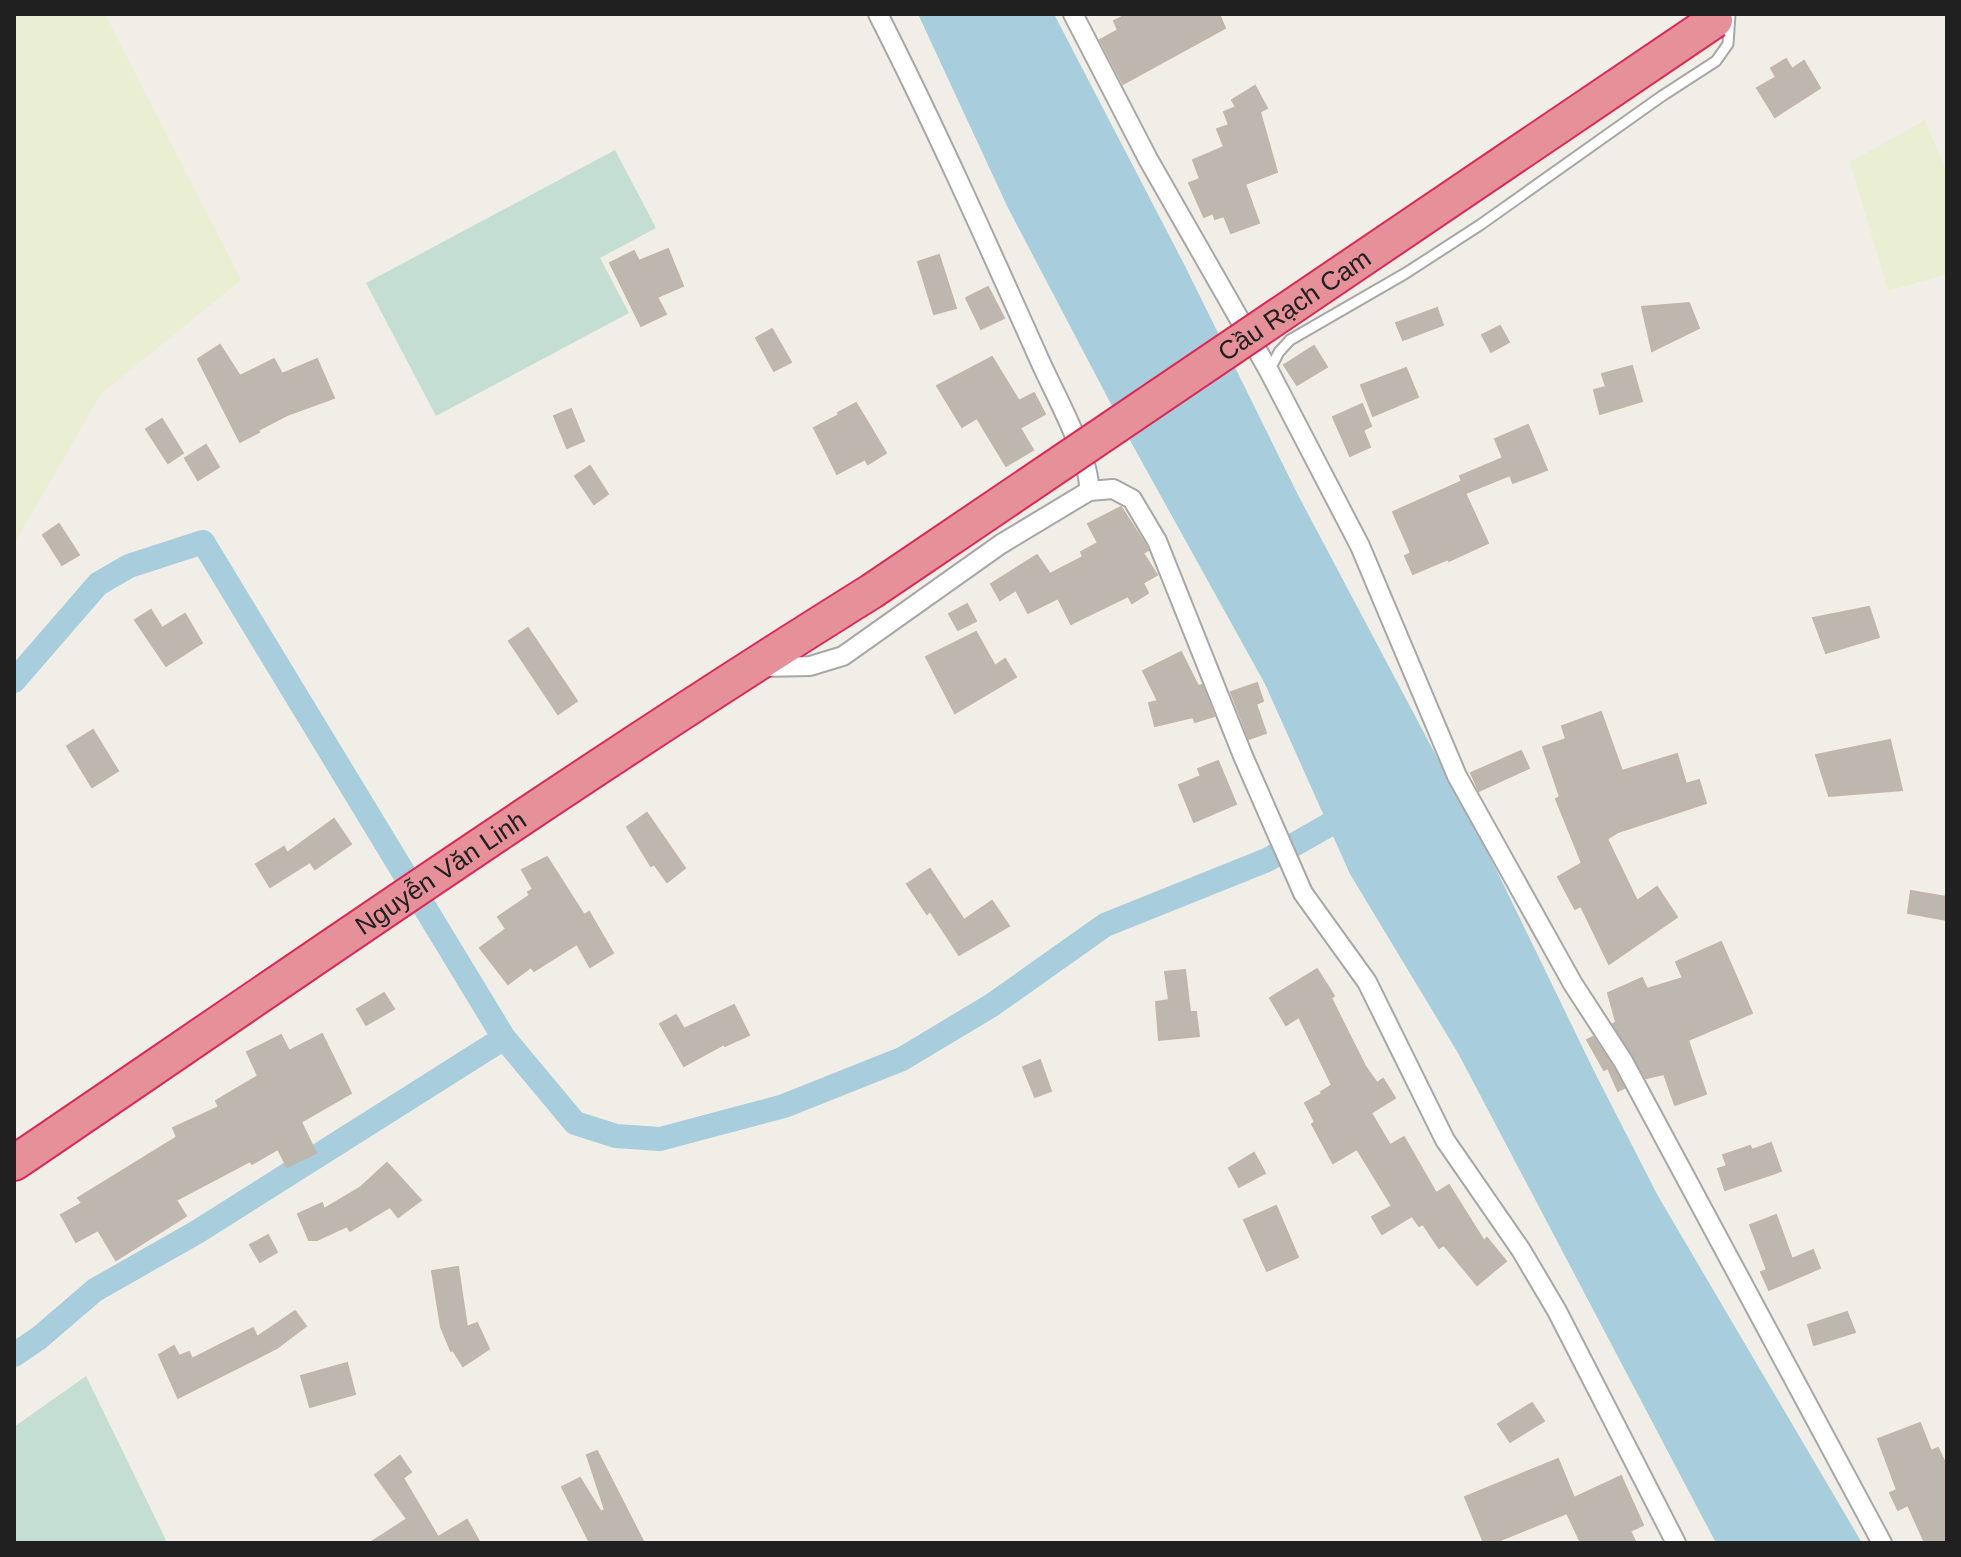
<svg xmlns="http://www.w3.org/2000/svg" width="1961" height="1557" font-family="Arial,sans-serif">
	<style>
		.farmland { fill: #eaefd3 }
		.wetland { fill: #c4ded4 }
		.water { fill: #a8cddd }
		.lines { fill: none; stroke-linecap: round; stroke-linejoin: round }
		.canal { stroke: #a8cddd; stroke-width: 24 }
		.building { fill: #bdb7b0; stroke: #c2b6a9; stroke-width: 2 }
		.lane-casing { stroke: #a7a7a7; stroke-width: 13 }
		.street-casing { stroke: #a7a7a7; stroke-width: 22 }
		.highway-casing { stroke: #d92a57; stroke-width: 38 }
		.lane { stroke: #fff; stroke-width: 9 }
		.street { stroke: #fff; stroke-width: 18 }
		.highway { stroke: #e69099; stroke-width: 34 }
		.highway-bridge-casing { stroke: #d92a57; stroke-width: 38; stroke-linecap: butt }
		.highway-bridge { stroke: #e69099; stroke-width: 34 }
		.labels { text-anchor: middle; stroke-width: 7; stroke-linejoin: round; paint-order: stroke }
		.street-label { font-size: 26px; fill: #202020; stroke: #fff }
	</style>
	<rect width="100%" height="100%" fill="#f1eee7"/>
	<g class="farmland">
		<path d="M14,14H105L241,280L101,394L14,544Z"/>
		<path d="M1925,120L1947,173V274L1888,291L1850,162Z"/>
	</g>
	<g class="wetland">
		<path d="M615,150L656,228L600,258L629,313L436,416L366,283Z"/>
		<path d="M86,1376L165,1538L166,1543H14V1427Z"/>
	</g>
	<path class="water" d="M918,14H1054L1184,264L1298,495L1493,863L1595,1073L1658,1196L1862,1543H1716L1458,1053L1350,874L1265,684L1132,444L1008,208Z"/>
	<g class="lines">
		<g class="canal">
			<path d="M14,681L98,584L129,566L203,542L504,1038L575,1123L616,1136L660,1139L784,1106L902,1059L992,1005L1105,925L1267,860L1357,809"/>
			<path d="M14,1355L39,1338L95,1290L197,1232L504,1038"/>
		</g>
	</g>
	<g class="building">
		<path d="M1128,14H1219L1225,28L1123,84L1100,40L1118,30L1114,21Z"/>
		<path d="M1786,59L1792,69L1804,61L1820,88L1775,117L1757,88L1776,77L1771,68Z"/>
		<path d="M1255,86L1267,108L1260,112L1277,172L1245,184L1259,223L1231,233L1224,216L1215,219L1213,213L1204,217L1189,183L1200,179L1193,160L1224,147L1217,129L1229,125L1224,112L1236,107L1232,100Z"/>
		<path d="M668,249L683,286L657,297L666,314L641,326L610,263L634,251L639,261Z"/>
		<path d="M939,255L956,308L934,314L918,262Z"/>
		<path d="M988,287L1004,318L981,329L966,298Z"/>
		<path d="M1689,303L1699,328L1652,351L1642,307Z"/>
		<path d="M1437,308L1443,325L1403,340L1396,323Z"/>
		<path d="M1500,326L1509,342L1491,352L1482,335Z"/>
		<path d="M772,329L791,362L774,371L756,338Z"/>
		<path d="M220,345L240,376L274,359L282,374L317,359L334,398L287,415L258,430L259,432L240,442L198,359Z"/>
		<path d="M1314,346L1327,367L1297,385L1284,365Z"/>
		<path d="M992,357L1019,401L1034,393L1045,414L1020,428L1033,450L1006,466L977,418L962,427L937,386Z"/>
		<path d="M1632,366L1642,401L1600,414L1594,390L1606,387L1602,374Z"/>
		<path d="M1406,368L1418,397L1373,416L1361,385Z"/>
		<path d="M856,403L886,453L868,464L865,459L837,474L814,428L839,415L838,413Z"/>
		<path d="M1362,404L1371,426L1363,430L1370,447L1350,456L1333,417Z"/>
		<path d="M571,409L584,441L567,448L554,416Z"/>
		<path d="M162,419L183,453L168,463L146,429Z"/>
		<path d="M1528,425L1547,470L1513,483L1510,475L1466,493L1460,476L1503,458L1495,439Z"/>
		<path d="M206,445L219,467L198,480L185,458Z"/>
		<path d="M590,466L608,494L594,504L575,476Z"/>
		<path d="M1460,482L1488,543L1449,561L1448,559L1413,574L1405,556L1411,553L1393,512Z"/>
		<path d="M1121,507L1146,546L1148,550L1143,553L1157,575L1143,583L1148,593L1132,603L1128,596L1071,624L1058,598L1028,613L1016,590L1000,600L991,584L1037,555L1050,574L1083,557L1081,552L1098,543L1088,524Z"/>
		<path d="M59,524L79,555L62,565L43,535Z"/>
		<path d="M967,604L976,621L958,630L949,614Z"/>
		<path d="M1869,607L1879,637L1826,653L1813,618Z"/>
		<path d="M151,610L162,628L185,614L202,643L166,666L135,620Z"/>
		<path d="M528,628L577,701L558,714L509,641Z"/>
		<path d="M976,632L995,666L1005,659L1016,677L955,713L926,657Z"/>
		<path d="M1181,652L1198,686L1202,685L1214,716L1195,722L1193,717L1155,726L1149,703L1158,701L1143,671Z"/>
		<path d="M1257,683L1263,701L1256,704L1266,733L1249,739L1231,692Z"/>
		<path d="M1601,712L1622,771L1677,754L1686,784L1699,780L1706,803L1618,832L1607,839L1637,901L1657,887L1677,917L1609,964L1581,906L1575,909L1558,877L1582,863L1556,799L1560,797L1543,747L1566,739L1562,726Z"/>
		<path d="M93,730L118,771L92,787L67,746Z"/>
		<path d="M1890,740L1902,790L1829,796L1816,755Z"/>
		<path d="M1521,751L1529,768L1479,791L1471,773Z"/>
		<path d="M1218,761L1236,804L1194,822L1179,785L1201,776L1198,769Z"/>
		<path d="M647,813L685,868L667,882L654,864L651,866L627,827Z"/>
		<path d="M334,819L351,844L315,869L310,862L270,887L256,864L284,847L287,853Z"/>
		<path d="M547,857L584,915L589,912L613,953L590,967L577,944L534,971L531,967L508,984L480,948L506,929L498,917L530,895L528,892L533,889L522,870Z"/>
		<path d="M930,869L964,920L992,901L1009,926L959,955L930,911L927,914L907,884Z"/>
		<path d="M1911,891L1947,897V920L1908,913Z"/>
		<path d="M1721,942L1752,1013L1688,1040L1706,1094L1675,1105L1664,1074L1646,1078L1613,1024L1616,1022L1608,993L1642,978L1647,989L1683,978L1676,962Z"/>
		<path d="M1317,969L1334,996L1331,998L1365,1066L1377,1083L1383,1079L1395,1098L1371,1113L1390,1145L1404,1137L1436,1193L1449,1185L1484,1241L1487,1238L1506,1261L1477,1285L1444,1245L1439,1248L1423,1224L1419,1226L1412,1216L1382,1234L1372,1217L1392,1206L1357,1149L1333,1163L1312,1124L1315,1122L1305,1103L1322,1094L1321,1092L1332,1085L1299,1017L1286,1025L1270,998Z"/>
		<path d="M1185,970L1190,1012H1196L1199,1036L1159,1040L1156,1002L1169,1000L1165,972Z"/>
		<path d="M384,993L394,1009L366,1025L357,1009Z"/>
		<path d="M734,1005L749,1035L725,1046L724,1044L684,1066L660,1024L676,1015L684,1029Z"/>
		<path d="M322,1034L351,1093L301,1122L316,1153L287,1167L278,1149L252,1164L250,1161L176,1200L186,1216L116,1260L98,1230L76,1242L61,1215L82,1203L78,1198L177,1137L173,1128L219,1107L216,1101L258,1076L247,1052L281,1035L289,1051Z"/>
		<path d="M1593,1037L1613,1067L1624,1088L1618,1091L1608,1068L1604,1070L1587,1040Z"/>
		<path d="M1040,1060L1051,1091L1035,1097L1023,1067Z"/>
		<path d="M1771,1143L1781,1171L1725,1190L1718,1169L1727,1166L1723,1155L1750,1146L1752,1150Z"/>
		<path d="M1254,1153L1265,1173L1239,1187L1229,1168Z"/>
		<path d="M387,1163L421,1200L398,1217L390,1207L350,1231L347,1226L317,1240H309L298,1214L322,1203L324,1209L361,1187Z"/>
		<path d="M1276,1206L1298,1257L1267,1271L1244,1220Z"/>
		<path d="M1776,1215L1792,1259L1813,1250L1820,1268L1769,1290L1761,1272L1767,1270L1750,1225Z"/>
		<path d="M268,1235L277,1252L260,1262L250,1245Z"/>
		<path d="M458,1267L467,1327L477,1323L489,1349L463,1366L453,1350L451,1351L441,1327L432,1271Z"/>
		<path d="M295,1311L306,1326L277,1348L178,1398L159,1355L174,1346L179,1356L189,1352L192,1359L253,1328L257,1337Z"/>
		<path d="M1847,1312L1855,1332L1814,1345L1808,1325Z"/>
		<path d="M347,1363L355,1394L310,1407L301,1376Z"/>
		<path d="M1532,1403L1544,1421L1510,1442L1498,1424Z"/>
		<path d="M1920,1423L1931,1451L1938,1448L1947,1467V1539L1937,1543H1925L1908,1505L1898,1510L1890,1493L1897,1490L1878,1439Z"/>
		<path d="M597,1451L620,1496L644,1543H590L562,1487L580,1478L601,1512L605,1510L587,1455Z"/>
		<path d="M400,1456L411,1472L403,1478L438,1537L467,1520L480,1543H370L407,1519L375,1475Z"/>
		<path d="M1558,1459L1574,1498L1621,1476L1643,1525L1630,1531L1636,1543H1581L1567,1513L1493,1543H1484L1465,1497Z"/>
	</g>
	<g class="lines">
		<defs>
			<path id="lane" d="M1269,371L1279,352L1290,340L1406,273L1480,225L1662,96L1716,61L1728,44L1730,14"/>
			<g id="street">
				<path d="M878,14C936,128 988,245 1040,361C1054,393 1091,458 1089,491"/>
				<path d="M1073,14L1148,159L1269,371L1360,546L1457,776L1573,984L1623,1061L1882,1543"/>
				<path d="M761,667L810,666L843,656L1001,544L1089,491L1113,489L1132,499L1157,541L1243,756L1303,893L1367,982L1445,1140L1521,1250L1557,1311L1676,1543"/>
			</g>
			<g id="highway">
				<path id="s1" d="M14,1163C298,970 580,773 872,591"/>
			</g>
		</defs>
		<use href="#lane" class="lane-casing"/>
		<use href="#street" class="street-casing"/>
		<use href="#highway" class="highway-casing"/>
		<use href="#lane" class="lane"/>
		<use href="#street" class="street"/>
		<use href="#highway" class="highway"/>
		<defs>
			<g id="highway-bridge">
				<path id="s2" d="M872,591L1715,20"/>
			</g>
		</defs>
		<use href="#highway-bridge" class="highway-bridge-casing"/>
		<use href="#highway-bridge" class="highway-bridge"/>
	</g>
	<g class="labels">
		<g class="street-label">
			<text dy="9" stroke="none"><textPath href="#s2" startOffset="510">Cầu Rạch Cam</textPath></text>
			<text dy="9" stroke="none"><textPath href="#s1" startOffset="516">Nguyễn Văn Linh</textPath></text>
		</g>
	</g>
	<rect width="1961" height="1557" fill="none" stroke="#202020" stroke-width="32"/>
</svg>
